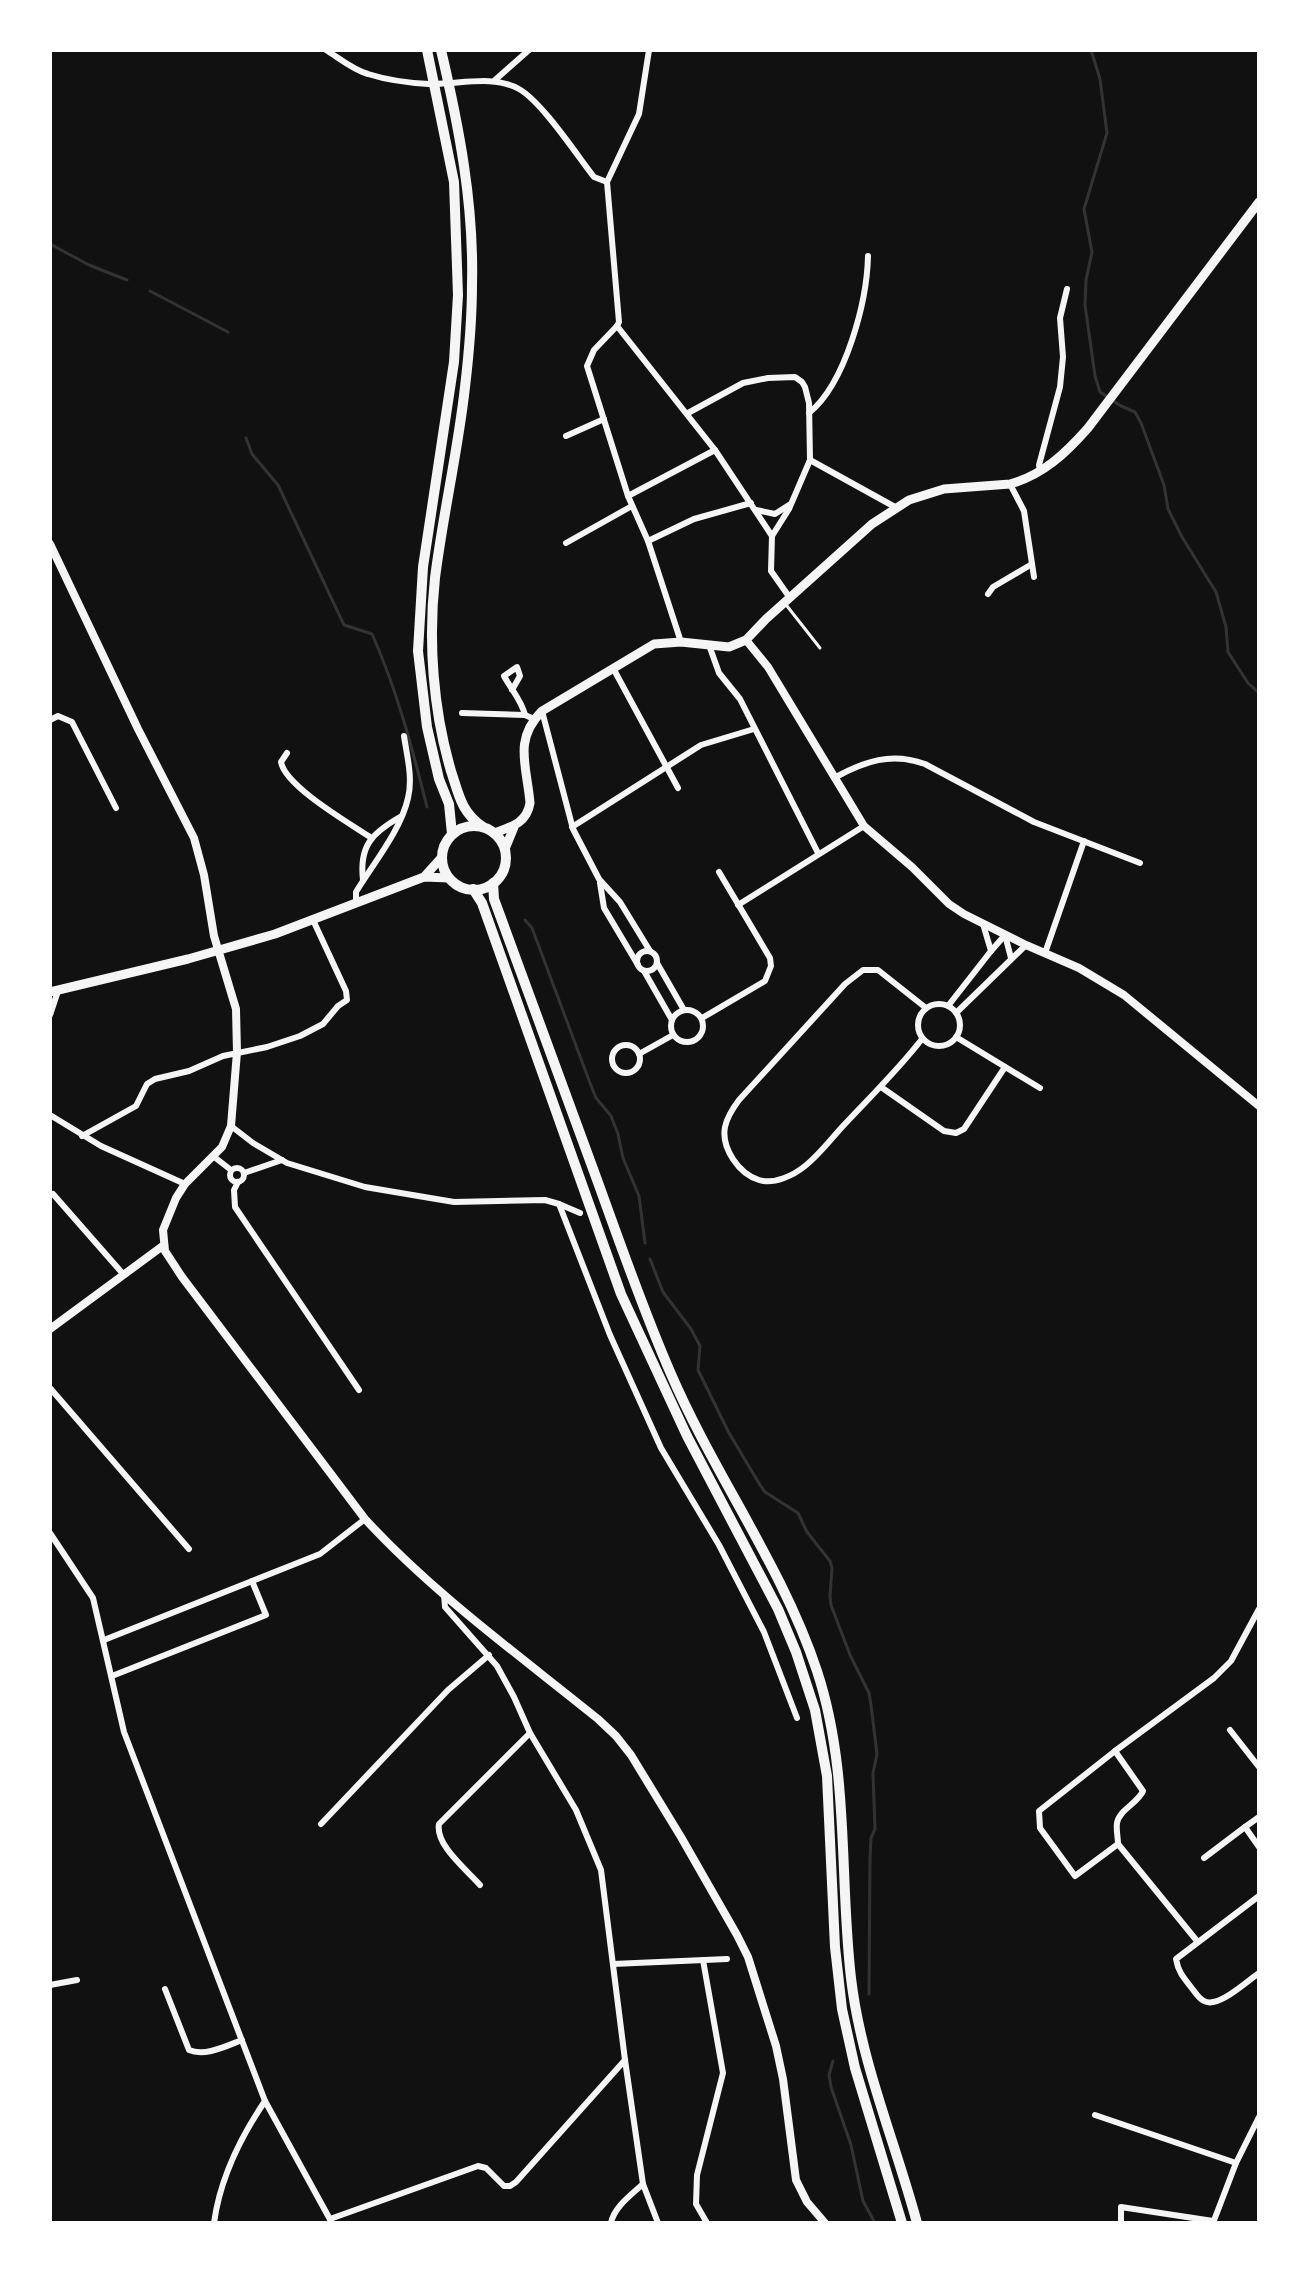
<svg xmlns="http://www.w3.org/2000/svg" width="1309" height="2273" font-family="Barlow,sans-serif">
	<style>
		.lines { fill: none; stroke-linecap: round; stroke-linejoin: round }
		.stream { stroke: #333; stroke-width: 3 }
		.service { stroke: #f5f5f5; stroke-width: 3 }
		.minor { stroke: #f5f5f5; stroke-width: 6 }
		.tertiary { stroke: #f5f5f5; stroke-width: 8 }
		.secondary { stroke: #f5f5f5; stroke-width: 9 }
		.primary { stroke: #f5f5f5; stroke-width: 10 }
	</style>
	<rect width="100%" height="100%" fill="#111"/>
	<g class="lines">
		<g class="stream">
			<path d="M1091,50L1100,79L1107,133L1084,209L1092,252L1086,280L1085,305L1095,376L1100,392L1121,406L1135,412L1141,423L1164,485L1168,509L1182,537L1216,592L1226,627L1228,652L1248,683L1259,693"/>
			<path d="M50,244L89,265L127,280"/>
			<path d="M150,291L228,332"/>
			<path d="M246,438L252,454L278,485L344,625L372,634C397,690 412,747 427,807"/>
			<path d="M525,920L532,928L590,1083L596,1098L611,1116L618,1134L623,1158L639,1196L645,1243"/>
			<path d="M650,1259L663,1292L691,1329L700,1346L698,1370L729,1433L760,1485L765,1492L798,1513L807,1532L830,1561L832,1568L830,1596L831,1605L850,1655L869,1693L871,1705L877,1754L873,1773L875,1829L871,1838L870,1858L869,1994"/>
			<path d="M833,2061L829,2075L831,2087L851,2145L863,2201L875,2223"/>
		</g>
		<path class="service" d="M787,606L820,648"/>
		<g class="minor">
			<path d="M326,50C339,58 353,70 368,74C387,80 409,83 429,84C458,85 492,74 519,89C542,102 576,154 594,177L607,182"/>
			<path d="M495,80L529,50"/>
			<path d="M617,326L594,350L587,366L628,496L648,541L681,642"/>
			<path d="M617,326L619,322L607,182L639,114L649,50"/>
			<path d="M617,326L715,450L772,536"/>
			<path d="M688,413L743,383L768,378L795,377L802,382L805,387L809,403L810,460L789,509L772,536L771,571L790,598"/>
			<path d="M809,413C846,383 867,301 868,256"/>
			<path d="M566,436L604,419"/>
			<path d="M810,460L895,507"/>
			<path d="M1040,471L1039,465L1060,387L1063,357L1060,318L1067,289"/>
			<path d="M1010,484L1024,511L1034,577"/>
			<path d="M628,496L715,450"/>
			<path d="M756,510L775,514L789,505"/>
			<path d="M648,541L694,519L751,503"/>
			<path d="M566,543L632,506"/>
			<path d="M988,594L993,587L1032,564"/>
			<path d="M709,645L719,673L740,699L818,853"/>
			<path d="M613,668L678,788"/>
			<path d="M512,690L520,676L517,667L504,676C511,689 522,701 525,715"/>
			<path d="M542,711L573,829L599,879L620,902L650,951"/>
			<path d="M462,713L525,715L534,719"/>
			<path d="M50,720L58,716L72,722L116,808"/>
			<path d="M287,753L281,762C285,786 349,823 370,837"/>
			<path d="M834,778C865,761 891,752 925,764L1034,822L1140,863"/>
			<path d="M572,827L701,745L754,729"/>
			<path d="M363,880C359,846 372,833 400,817"/>
			<path d="M600,883L604,908L638,965"/>
			<path d="M356,903V892C373,864 401,830 408,798C413,778 407,756 404,736"/>
			<path d="M738,905L864,826"/>
			<path d="M1005,935L1011,958"/>
			<circle cx="647" cy="961" r="10"/>
			<path d="M991,951L1005,935"/>
			<path d="M1045,953L1084,841"/>
			<path d="M657,963L684,1010"/>
			<path d="M644,971L672,1020"/>
			<circle cx="939" cy="1025" r="21"/>
			<path d="M948,1006L991,951L983,924"/>
			<circle cx="687" cy="1026" r="16"/>
			<path d="M956,1013L1026,945"/>
			<path d="M50,1015L58,991"/>
			<path d="M702,1018L765,981L771,966L770,958L719,872"/>
			<path d="M956,1037L1040,1088"/>
			<path d="M922,1039C898,1070 870,1097 843,1126C831,1139 819,1155 805,1166C794,1175 774,1185 759,1180C739,1174 721,1148 725,1127C727,1117 733,1108 739,1100L845,984L863,970H878L926,1008"/>
			<circle cx="626" cy="1059" r="14"/>
			<path d="M639,1054L673,1035"/>
			<path d="M881,1087L944,1131L956,1133L964,1129L1005,1067"/>
			<path d="M50,1115L101,1146L185,1184"/>
			<path d="M231,1126L253,1143L287,1163L365,1187L454,1202L545,1200L559,1204L610,1335L661,1448L719,1545L764,1632L797,1718"/>
			<path d="M82,1136L136,1106L147,1084L155,1079L189,1071L223,1056L267,1047L300,1036L323,1024L338,1006L347,1000L346,991L313,920"/>
			<path d="M213,1156L231,1170"/>
			<circle cx="237" cy="1175" r="7"/>
			<path d="M244,1173L282,1160"/>
			<path d="M238,1182L234,1190L235,1207L359,1390"/>
			<path d="M53,1194L124,1275"/>
			<path d="M559,1204L580,1213"/>
			<path d="M50,1388L189,1549"/>
			<path d="M50,1533L93,1598L124,1732L265,2101L332,2223"/>
			<path d="M444,1594L445,1607L497,1666L514,1697L530,1733L576,1810L601,1870L625,2060L643,2184L658,2223"/>
			<path d="M104,1640L320,1554L365,1519"/>
			<path d="M112,1676L266,1615L252,1581"/>
			<path d="M1230,1730L1259,1767"/>
			<path d="M1115,1751L1143,1791C1138,1803 1119,1810 1117,1823C1116,1830 1118,1838 1118,1844"/>
			<path d="M1259,1817L1245,1827L1259,1847"/>
			<path d="M321,1824L448,1690L489,1655"/>
			<path d="M1204,1858L1245,1827"/>
			<path d="M480,1885C467,1870 435,1845 439,1824L530,1733"/>
			<path d="M1259,1896L1176,1959C1178,1971 1183,1977 1191,1987C1194,1991 1199,1999 1204,2001C1218,2009 1247,1981 1259,1973"/>
			<path d="M1197,1941L1118,1844L1075,1876L1040,1828L1039,1811L1115,1751L1214,1678L1231,1661L1259,1609"/>
			<path d="M703,1960L723,2073L697,2175L696,2204L707,2223"/>
			<path d="M613,1964L727,1959"/>
			<path d="M50,1985L77,1980"/>
			<path d="M165,1989L189,2050C205,2057 226,2046 242,2040"/>
			<path d="M1095,2115L1236,2163"/>
			<path d="M330,2219L478,2166L486,2168L504,2186H510L516,2182L625,2060"/>
			<path d="M214,2223C220,2178 240,2138 265,2101"/>
			<path d="M611,2223C614,2207 631,2195 643,2184"/>
			<path d="M1121,2223V2207L1213,2221"/>
			<path d="M1213,2223L1236,2163L1259,2117"/>
		</g>
		<g class="tertiary">
			<path d="M50,544L138,729L194,838L204,875L214,936L236,1009L237,1052L231,1126L222,1147L185,1184L176,1198L163,1230L165,1251L182,1277L365,1519C434,1594 519,1655 598,1719L616,1736L631,1755L681,1837L737,1935L748,1957L776,2046L783,2079L796,2180L807,2202L825,2223"/>
			<path d="M746,640L768,667L864,826L912,867L949,904L964,914L1026,945L1079,968L1124,995L1259,1106"/>
			<path d="M50,1329L164,1245"/>
		</g>
		<g class="secondary">
			<path d="M494,833C511,827 527,823 530,803C527,766 513,740 542,711L654,644L681,642L729,647L746,640L766,619L872,524L909,500L944,489L1010,484C1043,475 1066,453 1088,428L1259,202"/>
			<path d="M505,849L514,827"/>
			<path d="M424,877L442,857"/>
			<path d="M50,992L188,959L275,934L424,877L449,878"/>
		</g>
		<g class="primary">
			<path d="M427,50L454,182L458,295L454,362L423,567L418,651L427,727L439,779L449,804L452,834"/>
			<path d="M441,50C459,127 474,204 472,284C472,318 469,353 465,387C458,451 443,514 435,578C428,641 433,710 451,771C459,795 461,812 483,827"/>
			<circle cx="474" cy="858" r="32"/>
			<path d="M493,883L494,899C528,991 562,1084 596,1177C620,1243 643,1310 671,1374C715,1476 782,1566 817,1671C850,1771 839,1875 851,1978C861,2063 895,2141 917,2223"/>
			<path d="M473,889L482,903L621,1294L687,1436L778,1609L796,1652L815,1710L827,1776L835,1947L842,2009L855,2068L902,2223"/>
		</g>
	</g>
	<rect width="1309" height="2273" fill="none" stroke="#ffffff" stroke-width="104"/>
</svg>
